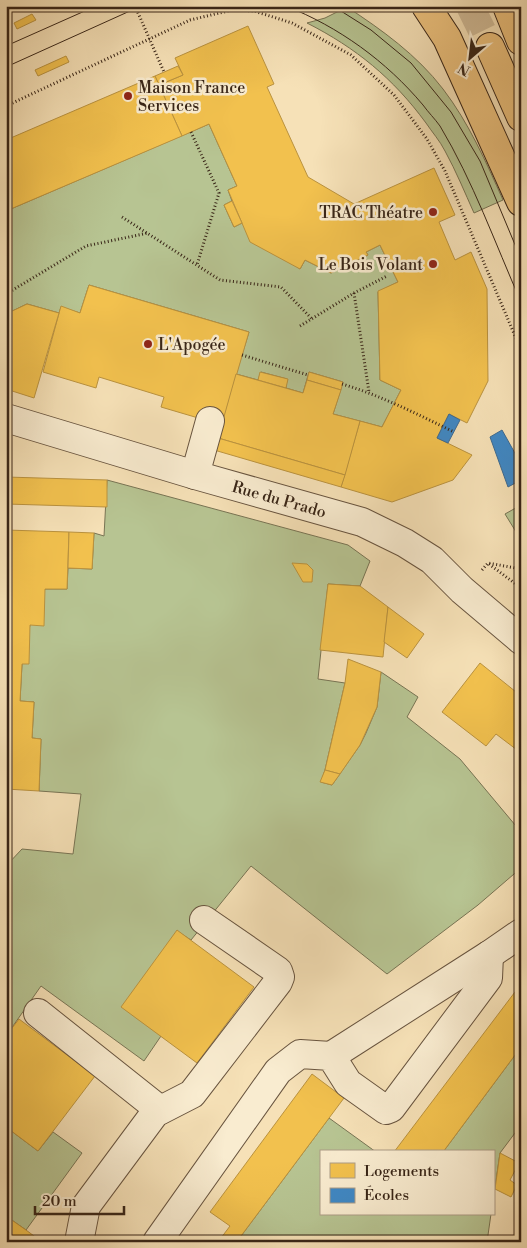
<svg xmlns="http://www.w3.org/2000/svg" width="527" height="1248" font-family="'Libre Bodoni',serif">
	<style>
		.green { fill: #b7c492; stroke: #787454 }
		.homes { fill: #f2c14e; stroke: #ba923e }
		.schools { fill: #3f88c5; stroke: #3d6a91 }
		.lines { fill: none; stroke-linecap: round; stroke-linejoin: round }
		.major-tunnel { stroke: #d0bb97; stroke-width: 28; stroke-dasharray: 28 14; stroke-linecap: butt }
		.minor-casing { stroke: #68543f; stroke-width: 30 }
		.major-casing { stroke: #382517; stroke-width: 30 }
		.path { stroke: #382517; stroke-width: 3; stroke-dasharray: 1 2.5; stroke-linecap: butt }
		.minor { stroke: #f9ecd0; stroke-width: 28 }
		.major { stroke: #ebc07c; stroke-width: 28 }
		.tram { stroke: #382517; stroke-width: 1 }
		.poi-dot { fill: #8f2418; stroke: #f9ecd0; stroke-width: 2 }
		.labels { text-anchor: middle; stroke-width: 5; stroke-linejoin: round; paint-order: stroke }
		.poi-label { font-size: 16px; fill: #382517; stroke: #f9ecd0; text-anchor: start }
		.street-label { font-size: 16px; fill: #382517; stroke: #f9ecd0 }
	</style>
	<rect width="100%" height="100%" fill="#f6e1b7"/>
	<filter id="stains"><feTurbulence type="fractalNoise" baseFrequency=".004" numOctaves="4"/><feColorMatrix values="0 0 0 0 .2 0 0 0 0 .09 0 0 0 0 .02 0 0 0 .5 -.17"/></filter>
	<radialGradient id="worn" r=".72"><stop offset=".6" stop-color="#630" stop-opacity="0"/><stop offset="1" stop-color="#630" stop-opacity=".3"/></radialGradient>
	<g class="green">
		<path d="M347,7C382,30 417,55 443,89C469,123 486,162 503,200L474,213C465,193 456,171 445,151C440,141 432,132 426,123C393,78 356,48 307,23L325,18Z"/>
		<path d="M209,124L237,186L228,190L232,201L224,205L234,227L242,223L300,269L305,260L331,273L368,255L366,252L380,245L398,282L378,292L380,380L401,390L382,427L333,414L343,382L309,372L303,393L286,388L287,379L261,372L258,380L236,374L249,332L89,285L80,313L61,307L59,313L27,304L6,314V211Z"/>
		<path d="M107,480L348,545L370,561L360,586L328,584L318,679L345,683L325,770L321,782L332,785L360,745L366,733L377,707L381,672L418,697L407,717L460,759L521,832V868L478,905L387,974L251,866L191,940L177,931L161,1036L144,1061L41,986L6,1036V866L22,849L73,854L81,794L39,791L41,739L32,738L34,702L20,701L22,664L30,625L45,589H67L68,568L92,569L94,533L104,536Z"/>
		<path d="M521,505V540L505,514Z"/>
		<path d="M521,1047V1125L500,1153L493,1201V1152H443Z"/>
		<path d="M329,1118L376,1152H321V1214H491L487,1242H250L241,1236Z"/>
		<path d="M6,1127L38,1151L53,1132L82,1153L26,1230L6,1216Z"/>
	</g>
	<g class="homes">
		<path d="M32,14L36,20L17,29L14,23Z"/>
		<path d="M248,26L274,84L267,87L308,177L354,204L434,168L455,215L439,222L455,260L471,252L487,289L488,381L467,423L449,414L437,438L472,455L453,480L392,502L341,487L360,421L382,427L401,390L380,380L378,291L398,282L380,245L366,252L368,255L331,273L305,260L300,269L250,242L228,190L237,186L209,124L182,136L159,85L183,75L175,58Z"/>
		<path d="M66,56L69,62L38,76L35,70Z"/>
		<path d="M178,66L183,75L159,85L155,76Z"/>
		<path d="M155,76L182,136L6,211V140Z"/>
		<path d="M232,201L242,223L234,227L224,205Z"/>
		<path d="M89,285L249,332L222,425L161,407L164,397L99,377L96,388L43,372L61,306L80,313Z"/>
		<path d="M27,304L59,313L34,398L6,389V314Z"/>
		<path d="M260,372L288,379L286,388L258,380Z"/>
		<path d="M309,372L343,382L341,390L307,380Z"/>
		<path d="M236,374L303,393L307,380L341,390L333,414L360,421L345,475L218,438Z"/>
		<path d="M218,438L345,475L341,487L214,450Z"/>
		<path d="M6,477L107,480V507L6,504Z"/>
		<path d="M6,530L69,532L67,589H45L44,626L30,625L29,664H22L20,701L34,702L32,738L41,739L39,791L6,789Z"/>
		<path d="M69,532L94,533L92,569L68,568Z"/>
		<path d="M292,563L307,564L313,570L312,582H303Z"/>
		<path d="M328,584L360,586L388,607L383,657L320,650Z"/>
		<path d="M388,607L424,634L407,658L384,642Z"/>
		<path d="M348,659L381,672L377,707L360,745L340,774L325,770L345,683Z"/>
		<path d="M480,663L521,696V753L496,734L486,746L442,712Z"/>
		<path d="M325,770L340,774L332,785L320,782Z"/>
		<path d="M177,930L254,987L197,1063L121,1007Z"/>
		<path d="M521,984V1047L443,1152H394Z"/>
		<path d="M19,1019L95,1076L38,1151L6,1127V1036Z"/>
		<path d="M312,1074L344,1098L241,1236L250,1242H218L230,1226L210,1212Z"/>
		<path d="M500,1153L519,1163L510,1180L517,1185L511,1197L495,1189Z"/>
		<path d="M6,1216L26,1230L42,1242H6Z"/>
		<path d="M521,1226V1242H510L515,1235Z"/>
	</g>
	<g class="schools">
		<path d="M449,414L460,420L448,443L437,438Z"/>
		<path d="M502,430L521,464V480L508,487L490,437Z"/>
	</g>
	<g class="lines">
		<path class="major-tunnel" d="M470,6L490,47"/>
		<defs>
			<g id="minor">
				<path id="s1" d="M6,418L195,475L362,522L405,543L432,560L462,590L521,640"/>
				<path d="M195,475L210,421"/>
				<path d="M38,1013L160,1110"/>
				<path d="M331,1056L489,955L521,933"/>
				<path d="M79,1242L86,1206L155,1113L192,1094L278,982L280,977L278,971L204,920"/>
				<path d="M157,1242L278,1071L300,1054L331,1056L348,1083L386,1110L391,1108L488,978L489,955"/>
			</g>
			<g id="major">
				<path d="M426,6L447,38L521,202"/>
				<path d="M507,6L521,41"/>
				<path d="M490,47L521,117"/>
			</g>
		</defs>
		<use href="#minor" class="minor-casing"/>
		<use href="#major" class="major-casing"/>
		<g class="path">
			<path d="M135,6L164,72"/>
			<path d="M6,106L190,20L232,10L254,11L292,23L351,55L394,95L427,139L445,171L521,350"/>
			<path d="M191,132L219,193L197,265"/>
			<path d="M122,217L220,280L281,287L312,319"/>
			<path d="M354,293L369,392"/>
			<path d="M6,294L86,246L148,233"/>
			<path d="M300,326L354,293L387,276"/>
			<path d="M242,355L308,375"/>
			<path d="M342,384C382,396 417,414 454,432"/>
			<path d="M489,564L521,588"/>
			<path d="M482,570L488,563L521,569"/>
		</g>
		<use href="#minor" class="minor"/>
		<use href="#major" class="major"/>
		<g class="tram">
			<path d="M286,6C339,27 386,61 423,105C428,112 435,119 440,126C473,181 495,243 521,302"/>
			<path d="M333,6L371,30L411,63L451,112L480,161L521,259"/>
			<path d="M6,46L96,6"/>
			<path d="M6,67L141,6"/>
		</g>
	</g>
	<g class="poi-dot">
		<circle cx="128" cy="96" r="5"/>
		<circle cx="433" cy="212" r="5"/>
		<circle cx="433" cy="264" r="5"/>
		<circle cx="148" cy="344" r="5"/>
	</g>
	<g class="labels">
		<g class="poi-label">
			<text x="138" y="93">Maison France<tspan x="138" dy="18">Services</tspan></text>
			<text x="423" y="218" text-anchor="end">TRAC Théatre</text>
			<text x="423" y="270" text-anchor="end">Le Bois Volant</text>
			<text x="158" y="350">L'Apogée</text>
		</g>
		<g class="street-label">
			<text dy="6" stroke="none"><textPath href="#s1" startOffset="285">Rue du Prado</textPath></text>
		</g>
	</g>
	<rect width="527" height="1248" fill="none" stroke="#f6e1b7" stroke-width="25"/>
	<rect x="8" y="8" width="512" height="1233" fill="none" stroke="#382517" stroke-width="2.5"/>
	<rect x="12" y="12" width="502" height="1223" fill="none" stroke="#382517"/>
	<rect x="320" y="1150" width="175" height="65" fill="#f9ecd0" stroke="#ac9c86"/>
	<rect x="330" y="1163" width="25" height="15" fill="#f2c14e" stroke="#ac9c86"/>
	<text x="364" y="1176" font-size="15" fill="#382517">Logements</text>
	<rect x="330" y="1188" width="25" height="15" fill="#3f88c5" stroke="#ac9c86"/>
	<text x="364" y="1200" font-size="15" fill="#382517">Écoles</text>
	<g transform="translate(470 58) rotate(208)" stroke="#f9ecd0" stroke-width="4" paint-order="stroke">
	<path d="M0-4L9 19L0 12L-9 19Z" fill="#382517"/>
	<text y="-8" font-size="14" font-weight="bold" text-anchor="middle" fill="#382517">N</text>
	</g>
	<path d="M35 1206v8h89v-8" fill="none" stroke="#382517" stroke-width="2.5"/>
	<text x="42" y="1206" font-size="15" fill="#382517" stroke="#f9ecd0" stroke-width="4" paint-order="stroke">20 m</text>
	<rect width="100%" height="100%" filter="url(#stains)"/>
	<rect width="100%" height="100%" fill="url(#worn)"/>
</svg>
